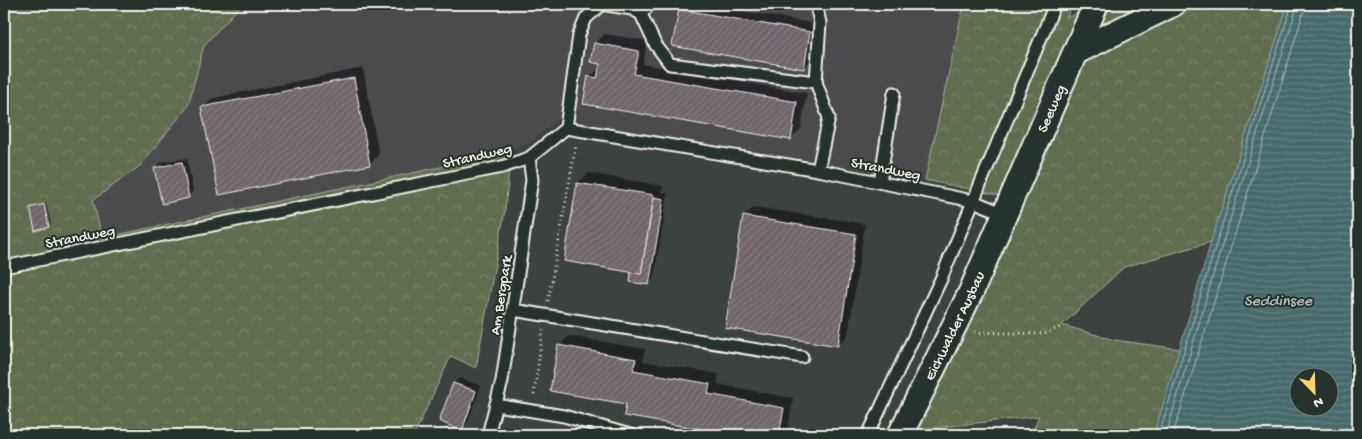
<svg xmlns="http://www.w3.org/2000/svg" width="1362" height="439" font-family="'Gochi Hand',sans-serif">
	<style>
		.built { fill: #4b4c4d }
		.forest { fill: url(#forest-crowns); stroke: #aab09c }
		.water { fill: url(#water-rules); stroke: #8ca09e; fill-rule: evenodd }
		.shadow { fill: #0007 }
		.lines { fill: none; stroke-linecap: round; stroke-linejoin: round }
		.shore { stroke: #afbbb6; stroke-width: 1 }
		.building { fill: url(#building-hatch); stroke: #f4f1e8 }
		.service-casing { stroke: #f4f1e8; stroke-width: 15 }
		.minor-casing { stroke: #f4f1e8; stroke-width: 28 }
		.path { stroke: #f4f1e8; stroke-width: 3; stroke-dasharray: 1 4; stroke-linecap: butt }
		.service { stroke: #26332d; stroke-width: 11 }
		.minor { stroke: #26332d; stroke-width: 24 }
		.labels { text-anchor: middle; stroke-width: 4; stroke-linejoin: round; paint-order: stroke }
		.street-label { font-size: 15px; fill: #f4f1e8; stroke: #26332d }
		.water-label { font-size: 16px; font-style: italic; fill: #afbbb6; stroke: #26332d }
	</style>
	<defs>
		<pattern id="forest-crowns" width="20" height="18" patternUnits="userSpaceOnUse" patternTransform="scale(1.25)"><rect width="20" height="18" fill="#606e50"/><path d="M2 6a3 3 0 1 1 6 0M12 15a3 3 0 1 1 6 0" fill="none" stroke="#778369"/></pattern>
		<pattern id="water-rules" width="6" height="5" patternUnits="userSpaceOnUse" patternTransform="scale(1.25)"><rect width="6" height="5" fill="#476a6c"/><path d="M0 2.5h6" fill="none" stroke="#628081"/></pattern>
		<pattern id="building-hatch" width="6" height="6" patternUnits="userSpaceOnUse" patternTransform="scale(1.25)"><rect width="6" height="6" fill="#6f656b"/><path d="M-1 1l2-2M0 6l6-6M5 7l2-2" fill="none" stroke="#847c80"/></pattern>
	</defs>
	<rect width="100%" height="100%" fill="#3c4240"/>
	<filter id="ink" filterUnits="userSpaceOnUse"><feTurbulence type="fractalNoise" baseFrequency=".02" numOctaves="2"/><feDisplacementMap in="SourceGraphic" scale="10" xChannelSelector="R" yChannelSelector="G"/><feConvolveMatrix kernelMatrix="1 2 1 2 8 2 1 2 1" color-interpolation-filters="sRGB"/></filter>
	<g filter="url(#ink)">
		<path class="built" d="M242,4H964L925,180L558,119L531,142L489,157L101,238L93,200L140,166L188,106L204,45Z"/>
		<g class="forest">
			<path d="M4,4H242L204,45L188,106L140,166L93,200L102,238L489,157L511,150L505,210L476,368L451,356L414,435H4Z"/>
			<path d="M964,4H1072L1067,18L1096,4H1288L1211,242L1124,267L1062,325L1114,340L1180,349L1154,435H1031L1039,416L915,430L1022,200L925,180Z"/>
		</g>
		<path class="water" d="M1288,4H1358V435H1154L1211,242ZM1300,376H1330V406H1300Z"/>
		<g class="shadow">
			<path d="M685,4H703L817,24L811,60L803,68L673,45L680,9Z"/>
			<path d="M605,34L648,41L643,64L807,93L801,129L791,139L589,77L601,67L602,63L595,43Z"/>
			<path d="M363,68L379,154L370,164L203,108L213,98Z"/>
			<path d="M187,158L193,191L188,197L156,168L161,162Z"/>
			<path d="M588,173L663,186L662,192L668,194L654,278L649,283L632,273L578,183Z"/>
			<path d="M46,203L51,224L48,226L32,208Z"/>
			<path d="M754,207L865,224L848,335L838,345L744,217Z"/>
			<path d="M569,336L645,349L643,361L719,374L717,384L793,398L787,435H700L702,428L627,403L559,346Z"/>
			<path d="M459,378L481,386L467,424L462,429L454,384Z"/>
			<path d="M992,430L993,435H969L971,432Z"/>
		</g>
		<g class="lines">
			<g class="shore">
				<path d="M1159,435L1216,244L1292,4"/>
				<path d="M1166,435L1222,245L1298,4"/>
				<path d="M1173,435L1306,4"/>
			</g>
		</g>
		<g class="building">
			<path d="M679,9L810,32L804,69L672,46Z"/>
			<path d="M594,43L639,51L634,74L797,102L791,140L583,104L588,76L597,78L600,64L590,62Z"/>
			<path d="M354,78L370,165L219,195L201,107Z"/>
			<path d="M182,162L189,198L162,204L154,168Z"/>
			<path d="M577,183L654,195L641,274L564,261Z"/>
			<path d="M654,197L664,199L649,285L630,282L631,272L641,274Z"/>
			<path d="M44,204L49,227L35,231L30,208Z"/>
			<path d="M743,216L856,234L838,346L725,328Z"/>
			<path d="M558,345L636,359L633,370L710,384L708,394L784,408L779,435H699L700,429L624,416L626,404L550,391Z"/>
			<path d="M453,383L476,391L462,431L439,421Z"/>
			<path d="M990,432V435H967V434Z"/>
		</g>
		<g class="lines">
			<defs>
				<g id="service">
					<path d="M641,14L650,4"/>
					<path d="M816,82L820,23L816,4"/>
					<path d="M566,128L579,35L586,18L602,4L632,9L641,14L655,44L670,64L816,82L829,118L818,170"/>
					<path d="M880,182L894,93"/>
					<path d="M4,267L502,167L529,158L566,128L818,170L973,201L1005,214"/>
					<path d="M513,310L802,357"/>
					<path d="M496,405L564,416L630,435"/>
					<path d="M488,435L502,381L532,180L529,158"/>
					<path d="M868,435L941,279L1055,4"/>
				</g>
				<g id="minor">
					<path d="M1076,52L1173,4"/>
					<path id="s1" d="M900,435L971,292L1096,4"/>
				</g>
			</defs>
			<use href="#service" class="service-casing"/>
			<use href="#minor" class="minor-casing"/>
			<g class="path">
				<path d="M548,301L576,145"/>
				<path d="M975,332L1044,334L1062,326"/>
				<path d="M534,395L543,330"/>
				<path d="M527,435L529,426"/>
			</g>
			<use href="#service" class="service"/>
			<use href="#minor" class="minor"/>
		</g>
	</g>
	<g class="labels">
		<g class="street-label">
			<text dy="5" stroke="none"><textPath href="#s1" startOffset="360">Seeweg</textPath></text>
			<text transform="translate(477 155) rotate(-13)" y="5">Strandweg</text>
			<text transform="translate(886 168) rotate(11)" y="5">Strandweg</text>
			<text transform="translate(80 236) rotate(-11)" y="5">Strandweg</text>
			<text transform="translate(500 295) rotate(-81)" y="5">Am Bergpark</text>
			<text dy="5" stroke="none"><textPath href="#s1" startOffset="122">Eichwalder Ausbau</textPath></text>
		</g>
		<g class="water-label">
			<text x="1278" y="305">Seddinsee</text>
		</g>
	</g>
	<rect width="1362" height="439" fill="none" stroke="#26332d" stroke-width="20"/>
	<rect x="10" y="10" width="1342" height="419" fill="none" stroke="#f4f1e8" stroke-width="2" filter="url(#ink)"/>
	<g transform="translate(1314 392) rotate(157)"><circle r="24" fill="#26332d" stroke="#787f78"/>
	<path d="M0-4L9 19L0 12L-9 19Z" fill="#ffd166"/>
	<text y="-8" font-size="14" font-weight="bold" text-anchor="middle" fill="#f4f1e8">N</text>
	</g>
</svg>
